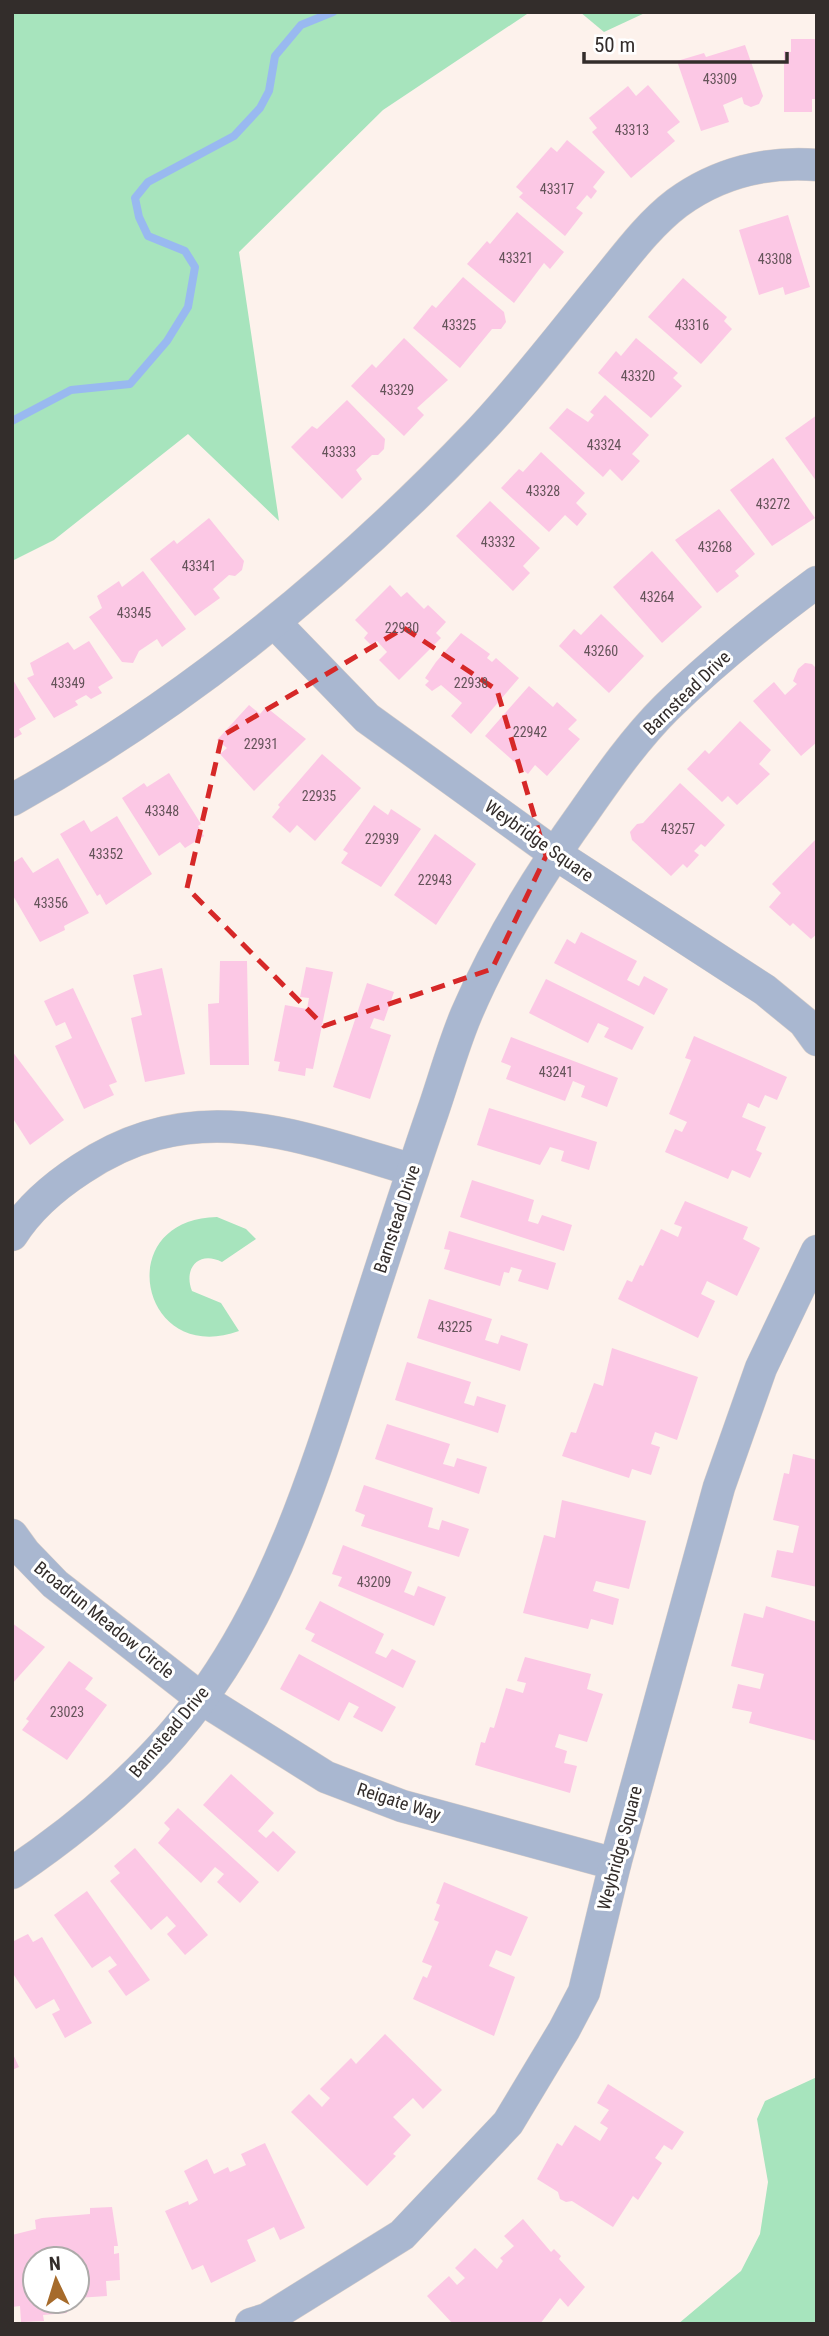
<svg xmlns="http://www.w3.org/2000/svg" width="829" height="2336" font-family="'Roboto Condensed',sans-serif">
	<style>
		.green { fill: #a7e4bd }
		.lines { fill: none; stroke-linecap: round; stroke-linejoin: round }
		.stream { stroke: #99b9f0; stroke-width: 8 }
		.building { fill: #fcc8e5 }
		.minor-casing { stroke: #d9cfc9; stroke-width: 33 }
		.minor { stroke: #a9b7d0; stroke-width: 32 }
		.marked { fill: none; stroke: #d62828; stroke-width: 5; stroke-dasharray: 14 9; stroke-linejoin: round }
		.labels { text-anchor: middle; stroke-width: 6; stroke-linejoin: round; paint-order: stroke }
		.number-label { font-size: 14px; fill: #65545a }
		.street-label { font-size: 18px; fill: #332d2b; stroke: #fff }
	</style>
	<rect width="100%" height="100%" fill="#fdf2ec"/>
	<g class="green">
		<path d="M12,12H530L383,110L239,252L279,521L188,434L54,540L12,561Z"/>
		<path d="M580,12H647L604,32Z"/>
		<path d="M217,1217L246,1229L256,1239L222,1262C199,1250 183,1268 192,1291L221,1303L239,1331C140,1367 110,1219 217,1217Z"/>
		<path d="M817,2077V2324H678L741,2271L760,2234L768,2182L757,2119L765,2101Z"/>
	</g>
	<g class="lines">
		<path class="stream" d="M12,421L71,390L130,384L167,341L188,307L195,267L185,251L148,236L139,217L135,198L148,182L234,136L260,108L269,91L275,56L301,25L333,12"/>
	</g>
	<g class="building">
		<path d="M791,39H817V99H812V112H784V51L791,52Z"/>
		<path d="M745,45L763,96L759,104L751,107L744,104L742,97L723,105L729,122L701,131L677,61L704,53L706,57Z"/>
		<path d="M648,85L680,122L667,132L675,141L631,178L592,132L597,128L589,118L628,86L636,96Z"/>
		<path d="M567,140L605,172L593,187L597,191L591,199L587,195L576,208L583,213L565,236L519,197L523,193L516,187L551,147L557,152Z"/>
		<path d="M517,212L564,252L550,269L544,263L514,303L467,264L487,241L490,244Z"/>
		<path d="M788,215L810,287L785,295L783,287L759,295L739,230Z"/>
		<path d="M463,277L504,312L506,322L501,329H492L460,368L413,328L432,305L436,308Z"/>
		<path d="M683,278L727,317L724,321L732,329L701,364L648,317Z"/>
		<path d="M404,338L448,380L417,408L424,415L404,436L351,386L372,364L376,368Z"/>
		<path d="M636,338L678,373L673,378L682,386L651,418L598,373L616,351L621,356Z"/>
		<path d="M605,395L649,435L632,454L640,461L622,481L610,469L603,477L549,428L567,408L588,422L594,415L590,412Z"/>
		<path d="M347,400L385,439L384,449L378,455H372L356,470L362,479L342,499L291,447L312,426L317,429Z"/>
		<path d="M817,415V482L785,438Z"/>
		<path d="M541,452L585,493L576,503L587,514L577,526L565,515L549,532L501,488L519,469L523,472Z"/>
		<path d="M773,458L815,518L772,546L730,490Z"/>
		<path d="M490,501L540,548L523,566L530,573L513,591L456,536Z"/>
		<path d="M719,509L755,554L735,571L739,576L717,593L675,540Z"/>
		<path d="M209,518L244,561L242,570L235,576L229,575L213,589L220,598L195,616L150,559L174,540L177,544Z"/>
		<path d="M652,551L702,607L662,643L613,587Z"/>
		<path d="M143,571L186,629L162,647L157,639L139,651L133,663L122,662L89,617L102,608L97,596L119,581L122,587Z"/>
		<path d="M390,585L401,597L407,592L424,609L428,605L446,622L436,633L441,638L399,680L379,660L387,652L377,641L372,646L364,638L368,633L355,620Z"/>
		<path d="M601,614L644,656L609,693L559,646L574,629L581,635Z"/>
		<path d="M461,633L490,654L487,658L492,662L496,658L519,678L471,734L451,716L462,703L441,685L432,691L425,685L429,681L425,678L436,662Z"/>
		<path d="M89,641L113,678L98,687L102,693L91,699L86,695L75,701L78,705L54,718L27,678L34,675L30,663L68,642L74,650Z"/>
		<path d="M805,663L812,664L817,669V742L801,756L753,701L774,682L785,695L797,684L793,681L798,669Z"/>
		<path d="M12,678L36,719L19,729L22,734L13,739Z"/>
		<path d="M529,686L553,707L557,702L577,720L568,729L580,739L547,776L535,765L528,774L485,736Z"/>
		<path d="M249,705L260,714L266,707L306,739L254,791L220,754L227,748L217,740Z"/>
		<path d="M740,721L771,750L759,764L770,774L737,805L728,796L722,802L687,769L705,750L709,754Z"/>
		<path d="M322,754L361,788L315,841L297,825L290,833L272,817L280,807L278,805Z"/>
		<path d="M169,773L201,824L198,826L204,836L185,848L180,842L159,856L122,798L144,783L147,787Z"/>
		<path d="M680,783L725,825L705,847L701,844L694,851L699,855L687,868L683,864L671,876L632,840L630,832L637,824L643,823Z"/>
		<path d="M374,805L388,815L391,809L421,829L381,887L341,863L348,853L343,850Z"/>
		<path d="M117,816L152,874L106,905L100,894L97,896L60,834L84,820L91,832Z"/>
		<path d="M435,834L476,864L436,925L394,895Z"/>
		<path d="M817,838V934L811,939L793,923L790,926L769,907L781,893L772,884Z"/>
		<path d="M22,857L33,873L58,858L89,913L64,926L65,930L40,942L12,894V863Z"/>
		<path d="M581,932L637,961L627,980L639,986L644,976L668,989L654,1015L554,963L567,939L575,944Z"/>
		<path d="M220,961H247L249,1065H210L208,1004L219,1003Z"/>
		<path d="M306,967L333,972L313,1069L306,1068L305,1076L278,1071L280,1062L274,1061L285,1005L307,1009L309,998L300,997Z"/>
		<path d="M162,968L185,1074L145,1082L131,1018L142,1015L133,975Z"/>
		<path d="M546,979L644,1027L632,1050L604,1037L609,1028L598,1023L588,1043L529,1013Z"/>
		<path d="M367,983L394,992L384,1021L374,1018L370,1028L391,1035L370,1099L333,1087Z"/>
		<path d="M73,988L117,1082L109,1085L114,1095L84,1109L55,1046L72,1038L65,1022L56,1026L44,1001Z"/>
		<path d="M694,1036L787,1077L777,1100L765,1095L759,1108L748,1103L742,1117L766,1127L756,1150L762,1153L750,1178L732,1170L728,1179L665,1152L675,1129L682,1132L687,1122L669,1114L691,1060L685,1058Z"/>
		<path d="M511,1037L618,1078L607,1107L581,1097L585,1086L573,1081L565,1101L506,1079L511,1066L501,1062Z"/>
		<path d="M12,1051L64,1120L30,1145L12,1117Z"/>
		<path d="M489,1108L597,1142L589,1170L561,1161L564,1151L550,1147L540,1165L477,1145Z"/>
		<path d="M472,1180L534,1200L528,1221L538,1224L542,1215L572,1225L564,1251L460,1217Z"/>
		<path d="M685,1201L748,1227L743,1239L760,1248L737,1296L707,1281L701,1294L715,1301L698,1338L618,1299L627,1280L632,1282L640,1265L643,1266L661,1229L678,1237L682,1227L674,1224Z"/>
		<path d="M449,1231L556,1263L548,1290L518,1281L522,1270L511,1267L509,1273L504,1272L500,1286L444,1269L450,1250L444,1249Z"/>
		<path d="M429,1299L492,1319L485,1340L498,1344L501,1335L528,1344L520,1371L417,1338Z"/>
		<path d="M612,1348L698,1377L677,1440L655,1432L651,1444L660,1447L651,1475L632,1469L629,1478L562,1456L571,1432L576,1433L594,1383L603,1386Z"/>
		<path d="M407,1362L471,1382L464,1403L474,1406L477,1396L506,1405L498,1433L395,1400Z"/>
		<path d="M387,1424L450,1444L443,1464L454,1467L457,1458L487,1467L479,1494L375,1459Z"/>
		<path d="M793,1454L817,1460V1587L771,1577L777,1550L793,1553L799,1526L773,1520L784,1473L789,1474Z"/>
		<path d="M364,1485L433,1508L428,1527L439,1530L442,1520L469,1529L459,1557L361,1526L365,1515L355,1511Z"/>
		<path d="M562,1500L646,1521L629,1589L596,1581L593,1591L619,1599L613,1625L591,1619L588,1629L523,1613L544,1535L555,1538Z"/>
		<path d="M343,1545L412,1572L404,1592L414,1596L418,1586L446,1597L434,1626L338,1586L342,1577L332,1574Z"/>
		<path d="M320,1601L384,1634L375,1653L386,1658L392,1649L416,1661L403,1688L311,1641L315,1634L305,1629Z"/>
		<path d="M766,1606L817,1622V1741L749,1723L752,1712L732,1708L738,1684L760,1689L764,1674L731,1666L744,1613L763,1618Z"/>
		<path d="M12,1623L45,1647L12,1684Z"/>
		<path d="M299,1654L396,1707L382,1732L353,1717L359,1707L349,1702L339,1721L280,1689Z"/>
		<path d="M525,1657L591,1674L587,1689L603,1694L587,1742L559,1734L555,1747L567,1751L564,1763L577,1766L570,1793L475,1765L481,1742L485,1743L490,1727L494,1728L506,1688L523,1693L526,1683L517,1681Z"/>
		<path d="M69,1661L93,1678L85,1689L107,1705L67,1760L22,1730L29,1721L26,1719Z"/>
		<path d="M231,1774L274,1813L258,1831L266,1838L273,1831L296,1852L278,1872L203,1805Z"/>
		<path d="M178,1808L259,1882L240,1903L217,1882L224,1874L215,1867L201,1883L158,1843L170,1829L164,1823Z"/>
		<path d="M135,1848L208,1935L185,1955L167,1934L176,1926L167,1916L151,1930L110,1881L120,1873L114,1866Z"/>
		<path d="M444,1882L528,1917L511,1956L496,1950L489,1966L515,1977L494,2036L413,1999L423,1976L427,1978L432,1966L422,1962L439,1922L434,1920L440,1905L436,1903Z"/>
		<path d="M87,1891L150,1980L126,1996L108,1971L117,1965L110,1956L92,1968L54,1915Z"/>
		<path d="M28,1934L33,1942L42,1937L92,2023L65,2038L52,2014L60,2010L54,1999L36,2009L12,1972V1942Z"/>
		<path d="M385,2034L442,2090L423,2109L413,2098L393,2117L411,2135L393,2154L396,2156L367,2186L291,2112L309,2094L322,2107L330,2098L320,2089L351,2058L356,2064Z"/>
		<path d="M12,2052L19,2067L12,2070Z"/>
		<path d="M608,2084L684,2132L672,2150L664,2145L655,2158L662,2163L638,2200L633,2196L613,2227L572,2201L566,2202L560,2199L558,2192L537,2179L557,2143L562,2146L575,2125L600,2141L608,2128L600,2123L609,2110L597,2103Z"/>
		<path d="M265,2143L305,2228L280,2240L274,2227L247,2240L256,2261L211,2283L203,2265L192,2270L165,2211L188,2201L189,2205L198,2200L184,2171L207,2159L214,2174L228,2167L230,2172L246,2165L241,2154Z"/>
		<path d="M112,2207L118,2246H114V2254L119,2253L120,2280L106,2281L107,2296L77,2298V2259H35V2301H66L67,2313L43,2315L44,2321L21,2322L20,2306L12,2307V2235L36,2229L35,2220L42,2218L90,2214V2208Z"/>
		<path d="M523,2219L551,2252L554,2249L561,2256L559,2259L585,2287L568,2307L560,2298L540,2324H453L427,2296L449,2276L457,2285L465,2278L455,2268L475,2248L497,2269L503,2261L500,2258L514,2246L504,2236Z"/>
	</g>
	<g class="lines">
		<defs>
			<g id="minor">
				<path d="M275,623L367,718L554,853L765,990L804,1022L817,1040"/>
				<path d="M12,800C185,704 339,578 476,435C521,388 561,335 602,285C625,257 648,225 677,203C718,173 767,161 817,165"/>
				<path d="M12,1235C29,1208 55,1186 81,1169C194,1093 295,1135 413,1170"/>
				<path d="M12,1535L25,1553L55,1584L202,1699L326,1777L402,1806L615,1864"/>
				<path d="M12,1873C83,1825 150,1769 201,1699C274,1600 313,1480 350,1364C377,1280 404,1195 433,1111C444,1079 453,1046 466,1015C497,942 538,876 584,812C609,776 635,739 666,708C713,662 764,621 817,582"/>
				<path d="M251,2324L267,2319L402,2235L508,2123L564,2030L584,1992L615,1864L719,1487L761,1368L817,1251"/>
			</g>
		</defs>
		<use href="#minor" class="minor-casing"/>
		<use href="#minor" class="minor"/>
	</g>
	<path class="marked" d="M404,628L497,690L546,856L492,969L324,1026L187,888L222,736Z"/>
	<g class="labels">
		<g class="number-label">
			<text x="720" y="84">43309</text>
			<text x="632" y="135">43313</text>
			<text x="557" y="194">43317</text>
			<text x="516" y="263">43321</text>
			<text x="775" y="264">43308</text>
			<text x="459" y="330">43325</text>
			<text x="692" y="330">43316</text>
			<text x="638" y="381">43320</text>
			<text x="397" y="395">43329</text>
			<text x="604" y="450">43324</text>
			<text x="339" y="457">43333</text>
			<text x="543" y="496">43328</text>
			<text x="773" y="509">43272</text>
			<text x="498" y="547">43332</text>
			<text x="715" y="552">43268</text>
			<text x="199" y="571">43341</text>
			<text x="657" y="602">43264</text>
			<text x="134" y="618">43345</text>
			<text x="402" y="633">22930</text>
			<text x="601" y="656">43260</text>
			<text x="68" y="688">43349</text>
			<text x="471" y="688">22938</text>
			<text x="530" y="737">22942</text>
			<text x="261" y="749">22931</text>
			<text x="319" y="801">22935</text>
			<text x="162" y="816">43348</text>
			<text x="678" y="834">43257</text>
			<text x="382" y="844">22939</text>
			<text x="106" y="859">43352</text>
			<text x="435" y="885">22943</text>
			<text x="51" y="908">43356</text>
			<text x="556" y="1077">43241</text>
			<text x="455" y="1332">43225</text>
			<text x="374" y="1587">43209</text>
			<text x="67" y="1717">23023</text>
		</g>
		<g class="street-label">
			<text transform="translate(687 693) rotate(-44)" y="6">Barnstead Drive</text>
			<text transform="translate(539 841) rotate(35)" y="6">Weybridge Square</text>
			<text transform="translate(397 1219) rotate(-72)" y="6">Barnstead Drive</text>
			<text transform="translate(104 1620) rotate(39)" y="6">Broadrun Meadow Circle</text>
			<text transform="translate(169 1732) rotate(-50)" y="6">Barnstead Drive</text>
			<text transform="translate(399 1802) rotate(18)" y="6">Reigate Way</text>
			<text transform="translate(620 1848) rotate(-75)" y="6">Weybridge Square</text>
		</g>
	</g>
	<rect width="829" height="2336" fill="none" stroke="#332d2b" stroke-width="28"/>
	<g transform="translate(56 2280) rotate(356)"><circle r="33" fill="#ffffff" stroke="#adabaa" stroke-width="2"/>
	<path d="M0-5L12 26L0 18L-12 26Z" fill="#a66b2b"/>
	<text y="-10" font-size="19" font-weight="bold" text-anchor="middle" fill="#332d2b">N</text>
	</g>
	<path d="M584 52v10h203v-10" fill="none" stroke="#332d2b" stroke-width="3.5"/>
	<text x="594" y="52" font-size="21" fill="#332d2b" stroke="#ffffff" stroke-width="5" paint-order="stroke">50 m</text>
</svg>
